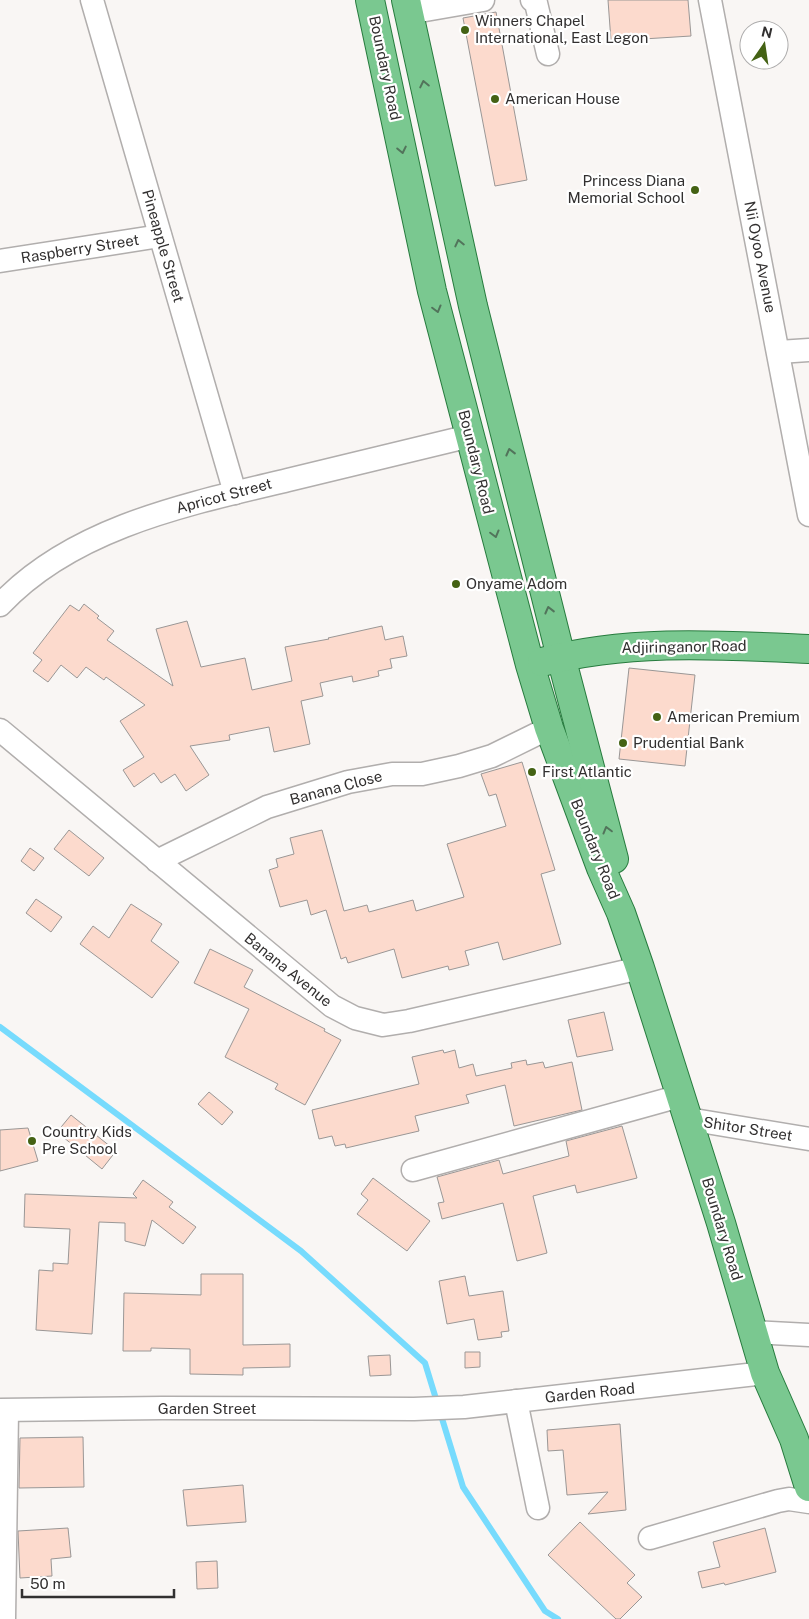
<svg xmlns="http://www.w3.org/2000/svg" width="809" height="1619" font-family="'Public Sans',sans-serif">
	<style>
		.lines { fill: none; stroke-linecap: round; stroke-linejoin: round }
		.stream { stroke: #77dbfd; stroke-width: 6 }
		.building { fill: #fcdacd; stroke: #9a9796 }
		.minor-casing { stroke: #b1aead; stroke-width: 25 }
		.major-casing { stroke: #277b3e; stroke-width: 30 }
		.minor { stroke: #fff; stroke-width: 22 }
		.major { stroke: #7ac890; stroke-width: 28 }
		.oneway { stroke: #52745b }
		.poi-dot { fill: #446214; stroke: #fff; stroke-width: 2 }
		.labels { text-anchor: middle; stroke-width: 4.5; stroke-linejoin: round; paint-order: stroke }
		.poi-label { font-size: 15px; fill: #323030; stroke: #fff; text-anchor: start }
		.street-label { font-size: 15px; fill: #323030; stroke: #fff }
	</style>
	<rect width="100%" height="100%" fill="#f9f6f4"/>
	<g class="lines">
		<path class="stream" d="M0,1027L301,1251L425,1363L463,1487L545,1611L558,1619"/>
	</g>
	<g class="building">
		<path d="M608,0H688L691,36L611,41Z"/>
		<path d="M496,12L527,180L495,186L463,18Z"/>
		<path d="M84,604L99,616L97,618L114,631L107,640L173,686L156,629L187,621L201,667L245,658L252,690L292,681L285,647L329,639L328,638L382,626L385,640L403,636L407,656L390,659L392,668L378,671L379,676L353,682L352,676L320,683L323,696L301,701L310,744L274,752L269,727L229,735L230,740L190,746L209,775L186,791L175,774L161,783L154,773L134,787L123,770L144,757L120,721L145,705L106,677L104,680L86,667L77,678L61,665L48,682L33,671L42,660L33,653L70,605L79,611Z"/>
		<path d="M629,668L695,675L685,766L619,759Z"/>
		<path d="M522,762L555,870L541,874L561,944L503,960L498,942L465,951L469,965L449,970L448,966L402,978L394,949L348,963L346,957L341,959L326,910L311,915L307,900L280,907L269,870L278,867L276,859L294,854L290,838L322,830L344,911L367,905L369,912L413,900L416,911L464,897L447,844L506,826L496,794L489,796L481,774Z"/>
		<path d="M69,830L104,858L89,876L54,849Z"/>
		<path d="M30,848L44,858L34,871L21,861Z"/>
		<path d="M36,899L62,917L51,932L26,913Z"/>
		<path d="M131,904L162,924L151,941L179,962L152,998L80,944L93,926L109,938Z"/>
		<path d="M210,949L253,970L244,987L325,1029L324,1031L341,1040L305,1105L275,1089L278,1084L225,1057L249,1009L194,983Z"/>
		<path d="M604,1012L613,1050L577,1057L568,1020Z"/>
		<path d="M443,1050L444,1053L455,1050L459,1068L473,1064L476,1076L512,1068L511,1063L526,1060L527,1065L543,1062L545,1068L572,1062L582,1110L514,1126L505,1085L466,1095L469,1103L415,1116L419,1131L346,1148L345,1144L335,1146L332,1136L319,1139L312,1110L419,1084L412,1057Z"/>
		<path d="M209,1092L233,1112L222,1125L198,1104Z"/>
		<path d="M71,1115L116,1151L102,1169L57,1132Z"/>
		<path d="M622,1126L637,1178L577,1193L575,1185L533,1196L547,1253L517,1261L503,1203L442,1219L438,1203L444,1202L437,1177L499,1160L503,1174L569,1156L566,1141Z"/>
		<path d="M28,1128L38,1161L0,1171V1130Z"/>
		<path d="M373,1178L430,1221L407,1251L357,1214L368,1200L361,1194Z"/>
		<path d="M143,1180L173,1202L169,1207L196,1227L183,1244L152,1220L145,1246L125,1241V1223L99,1222L92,1334L36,1330L39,1270L53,1271V1263L68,1264L70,1229L24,1227L25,1194L137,1198L133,1194Z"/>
		<path d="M201,1274H243V1345L290,1344V1367L243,1368V1375L190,1374V1349L151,1348V1351H123L124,1293L201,1295Z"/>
		<path d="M465,1276L469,1296L503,1291L509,1331L501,1332L502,1337L478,1340L474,1319L447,1324L439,1281Z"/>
		<path d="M465,1352H480V1367L465,1368Z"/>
		<path d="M390,1355L391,1375L370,1376L368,1356Z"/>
		<path d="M620,1424L626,1510L588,1514L608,1492L567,1495L563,1450L548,1451L547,1430Z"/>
		<path d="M83,1437L84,1487L19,1488L20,1438Z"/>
		<path d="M243,1485L246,1522L187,1526L183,1490Z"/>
		<path d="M580,1522L635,1575L627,1583L642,1597L620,1619H616L548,1555Z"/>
		<path d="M68,1528L71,1557L51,1559L52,1576L20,1578L18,1531Z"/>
		<path d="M765,1528L776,1572L725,1585L724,1583L702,1588L698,1572L720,1567L713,1542Z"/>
		<path d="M217,1561L218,1588L197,1589L196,1562Z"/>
	</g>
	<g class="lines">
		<defs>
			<g id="minor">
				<path d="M92,0L235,493"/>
				<path d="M532,0L536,3L548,54"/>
				<path d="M710,0L809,515"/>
				<path d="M408,13L483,0"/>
				<path d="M0,261L160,236"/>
				<path d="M779,352L809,350"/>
				<path d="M0,605C73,527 188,504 288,480C349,465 409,451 470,436"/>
				<path d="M0,730L332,1006L355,1018L383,1025L409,1021L640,968"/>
				<path d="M157,861L267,807L348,782L392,774H422L459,766L492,756L549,728"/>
				<path d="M688,1119L809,1139"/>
				<path d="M413,1170L680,1096"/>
				<path d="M753,1332L809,1335"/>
				<path d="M516,1401L538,1508"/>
				<path d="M0,1410L162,1408L414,1409L464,1407L765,1373"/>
				<path d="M650,1538L778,1501L789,1499L809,1502"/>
				<path d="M4,1619L7,1411"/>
			</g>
			<g id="major">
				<path d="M370,0L432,291L530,665L549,728L601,868L621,913L640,968L721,1223L765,1373L794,1439L809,1487"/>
				<path d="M406,0L473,306L561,657L614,859"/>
				<path d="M542,662C629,639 720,645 809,649"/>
			</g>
		</defs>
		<use href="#minor" class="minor-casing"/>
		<use href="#major" class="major-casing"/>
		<use href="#minor" class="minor"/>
		<use href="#major" class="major"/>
	</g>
	<defs><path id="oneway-chevron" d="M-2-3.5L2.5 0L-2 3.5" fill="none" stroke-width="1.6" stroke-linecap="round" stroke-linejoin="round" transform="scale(1.25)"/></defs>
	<g class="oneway">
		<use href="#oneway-chevron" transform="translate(424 84) rotate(-102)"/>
		<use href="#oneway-chevron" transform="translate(402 150) rotate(78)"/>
		<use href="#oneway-chevron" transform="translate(459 243) rotate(-103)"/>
		<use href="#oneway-chevron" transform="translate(437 309) rotate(75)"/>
		<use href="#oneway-chevron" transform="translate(510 452) rotate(-104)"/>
		<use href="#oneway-chevron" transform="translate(495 534) rotate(75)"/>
		<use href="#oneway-chevron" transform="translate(549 610) rotate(-104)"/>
		<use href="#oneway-chevron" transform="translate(607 830) rotate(-105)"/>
	</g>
	<g class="poi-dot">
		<circle cx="465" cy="30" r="5"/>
		<circle cx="495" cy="99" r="5"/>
		<circle cx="695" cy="190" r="5"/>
		<circle cx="456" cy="584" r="5"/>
		<circle cx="657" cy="717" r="5"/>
		<circle cx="623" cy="743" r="5"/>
		<circle cx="532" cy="772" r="5"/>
		<circle cx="32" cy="1141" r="5"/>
	</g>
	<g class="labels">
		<g class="poi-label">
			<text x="475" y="26">Winners Chapel<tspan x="475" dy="17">International, East Legon</tspan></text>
			<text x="505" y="104">American House</text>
			<text x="685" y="186" text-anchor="end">Princess Diana<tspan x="685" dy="17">Memorial School</tspan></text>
			<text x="466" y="589">Onyame Adom</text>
			<text x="667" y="722">American Premium</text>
			<text x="633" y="748">Prudential Bank</text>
			<text x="542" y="777">First Atlantic</text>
			<text x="42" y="1137">Country Kids<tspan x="42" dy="17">Pre School</tspan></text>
		</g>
		<g class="street-label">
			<text transform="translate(385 68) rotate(78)" y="5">Boundary Road</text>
			<text transform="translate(163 246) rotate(74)" y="5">Pineapple Street</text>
			<text transform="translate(80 249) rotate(-9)" y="5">Raspberry Street</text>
			<text transform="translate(760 257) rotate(79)" y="5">Nii Oyoo Avenue</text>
			<text transform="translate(476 462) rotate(76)" y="5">Boundary Road</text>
			<text transform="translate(224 496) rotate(-15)" y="5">Apricot Street</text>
			<text transform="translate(684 647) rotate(-1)" y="5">Adjiringanor Road</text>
			<text transform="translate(336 788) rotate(-15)" y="5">Banana Close</text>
			<text transform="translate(595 849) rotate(68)" y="5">Boundary Road</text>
			<text transform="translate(288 970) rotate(39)" y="5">Banana Avenue</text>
			<text transform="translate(748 1129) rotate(9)" y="5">Shitor Street</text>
			<text transform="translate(722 1229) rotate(73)" y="5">Boundary Road</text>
			<text transform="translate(590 1393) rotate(-6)" y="5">Garden Road</text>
			<text x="207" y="1414">Garden Street</text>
		</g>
	</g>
	<g transform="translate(764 45) rotate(13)"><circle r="24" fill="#ffffff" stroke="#adacac"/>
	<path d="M0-4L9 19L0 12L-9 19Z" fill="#446214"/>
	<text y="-8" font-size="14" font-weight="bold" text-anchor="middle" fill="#323030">N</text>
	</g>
	<path d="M22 1589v8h152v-8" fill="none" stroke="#323030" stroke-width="2.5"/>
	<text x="30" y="1589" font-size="15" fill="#323030" stroke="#ffffff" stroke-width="4" paint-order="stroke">50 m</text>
</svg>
